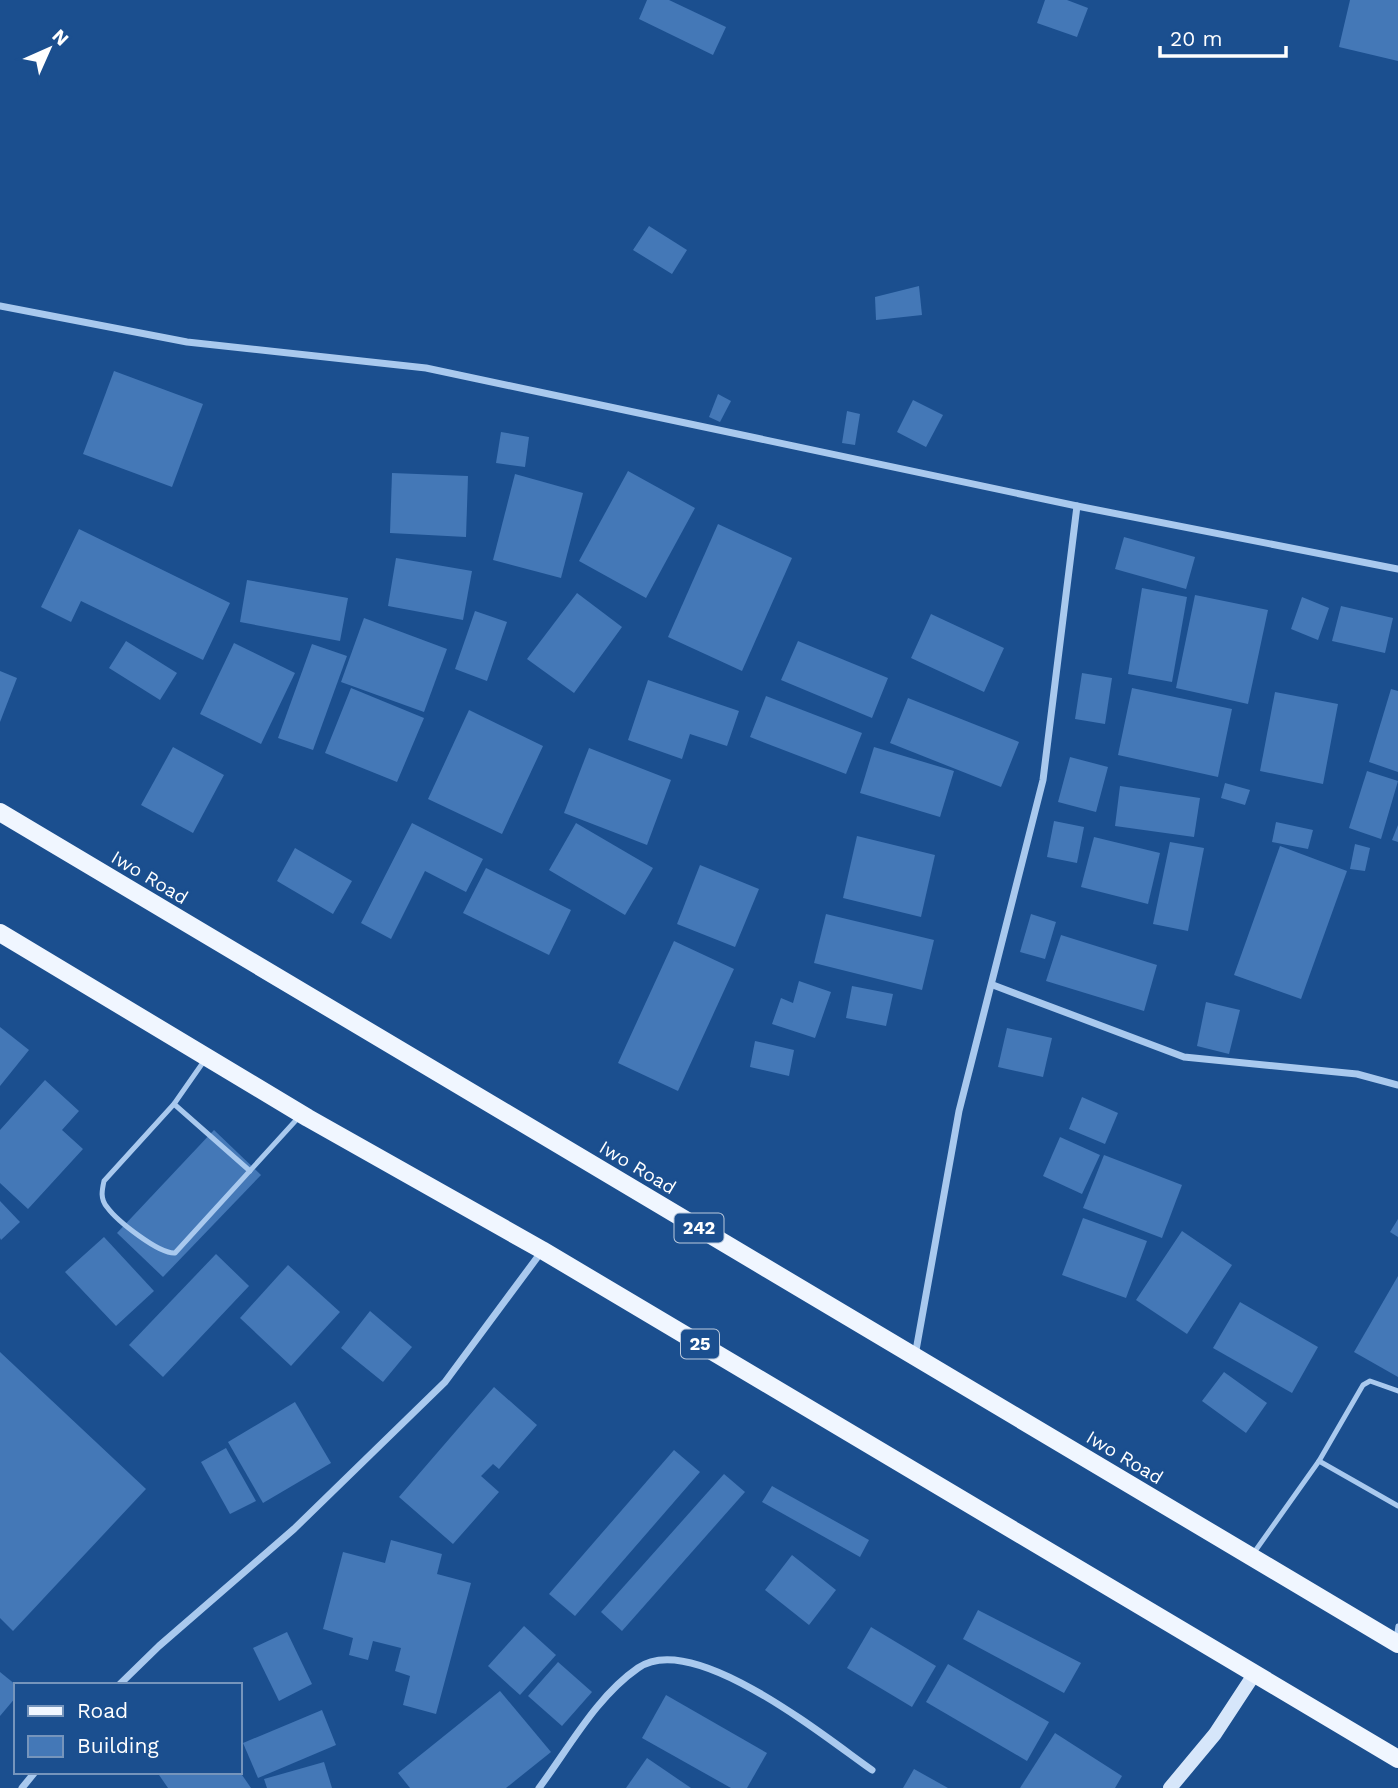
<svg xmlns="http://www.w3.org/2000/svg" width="1398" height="1788" font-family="'Work Sans',sans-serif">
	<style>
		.building { fill: #4478b7 }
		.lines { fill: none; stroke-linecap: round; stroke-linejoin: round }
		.lane { stroke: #a9c9ee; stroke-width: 5 }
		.street { stroke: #a9c9ee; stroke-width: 7 }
		.secondary { stroke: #d6e6fa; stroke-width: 14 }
		.primary { stroke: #f0f6ff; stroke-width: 18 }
		.labels { text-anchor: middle; stroke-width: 6; stroke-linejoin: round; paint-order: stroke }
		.shield { fill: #1b4f8f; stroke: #bbcadd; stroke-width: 2 }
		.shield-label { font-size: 18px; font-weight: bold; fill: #fff }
		.street-label { font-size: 19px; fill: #fff; stroke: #1b4f8f }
	</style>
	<rect width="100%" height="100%" fill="#1b4f8f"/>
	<g class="building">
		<path d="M647,0H669L726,27L713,55L639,19Z"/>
		<path d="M1045,0H1067L1088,8L1077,37L1037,23Z"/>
		<path d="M1350,0H1398V61L1339,47Z"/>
		<path d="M649,226L687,250L672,274L633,250Z"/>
		<path d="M919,286L922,315L876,320L875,297Z"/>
		<path d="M114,371L203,404L172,487L83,454Z"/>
		<path d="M718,394L731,401L720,422L709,417Z"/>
		<path d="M913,400L943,415L926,447L897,432Z"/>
		<path d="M847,411L860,414L855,445L842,443Z"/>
		<path d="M501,432L529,437L525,467L496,463Z"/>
		<path d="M628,471L695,508L646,598L579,561Z"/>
		<path d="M392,473L468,476L466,537L390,533Z"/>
		<path d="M515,474L583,493L561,578L493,560Z"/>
		<path d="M718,524L792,558L742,671L668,637Z"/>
		<path d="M79,529L230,603L203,660L81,601L71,622L41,607Z"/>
		<path d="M1124,537L1195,557L1186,589L1115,569Z"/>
		<path d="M396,558L472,571L463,620L388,606Z"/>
		<path d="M247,580L348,598L340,641L240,622Z"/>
		<path d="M1142,588L1187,597L1172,682L1128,674Z"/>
		<path d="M577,593L622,627L574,693L527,659Z"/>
		<path d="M1195,595L1268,610L1248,704L1176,688Z"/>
		<path d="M1302,597L1329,608L1318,640L1291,629Z"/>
		<path d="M1341,606L1393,618L1385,653L1332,641Z"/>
		<path d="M475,611L507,622L487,681L455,669Z"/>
		<path d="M931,614L1004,648L984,692L911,658Z"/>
		<path d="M364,618L447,649L424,712L341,682Z"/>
		<path d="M126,641L177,673L160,700L109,668Z"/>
		<path d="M798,641L888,678L872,718L781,680Z"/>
		<path d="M234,643L295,673L261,744L200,714Z"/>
		<path d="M312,644L347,656L313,750L278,738Z"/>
		<path d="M0,671L17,678L0,722Z"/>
		<path d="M1082,673L1112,678L1105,724L1075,719Z"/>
		<path d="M648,680L739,711L727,746L690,734L682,759L628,740Z"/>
		<path d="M351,688L424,718L397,782L325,753Z"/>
		<path d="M1132,688L1232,709L1218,777L1118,755Z"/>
		<path d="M1391,689L1398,691V772L1369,762Z"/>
		<path d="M1275,692L1338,704L1323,784L1260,771Z"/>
		<path d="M766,696L862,733L846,774L750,737Z"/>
		<path d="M908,698L1019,742L1001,787L890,743Z"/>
		<path d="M469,710L543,746L502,834L428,799Z"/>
		<path d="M173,747L224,775L193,833L141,805Z"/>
		<path d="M874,747L954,771L940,817L860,793Z"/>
		<path d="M589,748L671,780L647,845L564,813Z"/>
		<path d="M1070,757L1108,767L1096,812L1058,802Z"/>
		<path d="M1367,771L1398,781L1381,839L1349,828Z"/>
		<path d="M1225,783L1250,790L1245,805L1221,798Z"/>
		<path d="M1120,786L1200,798L1194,837L1115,826Z"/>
		<path d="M1054,821L1084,827L1077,863L1047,857Z"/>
		<path d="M1276,822L1313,830L1308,849L1272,842Z"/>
		<path d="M412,823L483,859L466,892L425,871L391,939L361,923Z"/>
		<path d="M576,823L653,868L625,915L549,870Z"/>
		<path d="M1398,825V842L1392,840Z"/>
		<path d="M857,836L935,855L921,917L843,898Z"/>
		<path d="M1094,837L1160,853L1148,904L1081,887Z"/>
		<path d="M1170,842L1204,848L1188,931L1153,924Z"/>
		<path d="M1355,844L1370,848L1365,871L1350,869Z"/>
		<path d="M1280,846L1347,871L1301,999L1234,975Z"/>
		<path d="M295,848L352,881L333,914L277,881Z"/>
		<path d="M700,865L759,889L735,947L677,924Z"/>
		<path d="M486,868L571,910L549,955L463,913Z"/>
		<path d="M826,914L934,940L922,990L814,963Z"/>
		<path d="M1031,914L1056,922L1045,959L1020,952Z"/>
		<path d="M1061,935L1157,965L1144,1011L1046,981Z"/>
		<path d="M674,941L734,969L678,1091L618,1063Z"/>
		<path d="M799,981L831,992L815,1038L772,1024L781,998L793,1003Z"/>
		<path d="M852,986L893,994L886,1026L846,1018Z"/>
		<path d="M1206,1002L1240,1010L1229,1054L1197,1046Z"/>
		<path d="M0,1027L29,1050L0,1086Z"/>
		<path d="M1007,1028L1052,1038L1043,1077L998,1067Z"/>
		<path d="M755,1041L794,1050L789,1076L750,1067Z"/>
		<path d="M45,1080L79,1111L62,1130L83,1149L28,1209L0,1183V1130Z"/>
		<path d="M1082,1097L1118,1113L1105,1144L1069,1129Z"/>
		<path d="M214,1130L261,1175L163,1277L117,1233Z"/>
		<path d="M1060,1137L1100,1155L1082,1194L1043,1176Z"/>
		<path d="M1104,1155L1182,1185L1162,1238L1083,1208Z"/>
		<path d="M0,1201L20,1222L1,1240L0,1238Z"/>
		<path d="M1083,1218L1147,1241L1126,1298L1062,1275Z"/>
		<path d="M1398,1219V1237L1390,1232Z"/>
		<path d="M1182,1231L1232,1265L1187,1334L1136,1300Z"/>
		<path d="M104,1237L154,1291L116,1326L65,1272Z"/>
		<path d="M216,1254L249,1286L163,1377L129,1345Z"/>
		<path d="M288,1265L340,1312L291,1366L240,1318Z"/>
		<path d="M1398,1276V1377L1354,1352Z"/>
		<path d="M1240,1302L1318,1347L1292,1393L1213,1348Z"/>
		<path d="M370,1311L412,1347L383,1382L341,1348Z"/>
		<path d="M0,1352L146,1489L13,1631L0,1618Z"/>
		<path d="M1224,1372L1267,1403L1246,1433L1202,1401Z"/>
		<path d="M494,1387L537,1425L499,1469L493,1464L481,1476L499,1492L453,1544L399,1497Z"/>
		<path d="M295,1402L331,1463L263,1503L228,1442Z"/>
		<path d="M226,1448L256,1501L230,1514L201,1462Z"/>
		<path d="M674,1450L700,1472L575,1616L549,1594Z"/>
		<path d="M724,1474L745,1492L622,1631L601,1612Z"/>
		<path d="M772,1486L869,1540L860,1557L762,1502Z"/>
		<path d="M391,1540L442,1554L437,1574L471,1583L436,1714L403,1705L410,1676L395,1671L401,1648L373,1641L368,1660L349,1655L353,1638L323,1629L343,1552L385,1563Z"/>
		<path d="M792,1555L836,1590L809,1625L765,1590Z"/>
		<path d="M978,1610L1081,1663L1064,1693L963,1639Z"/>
		<path d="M524,1626L556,1655L520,1695L488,1666Z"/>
		<path d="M871,1627L936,1666L912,1707L847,1668Z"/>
		<path d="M287,1632L312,1684L279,1701L253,1648Z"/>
		<path d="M558,1662L592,1692L562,1726L528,1696Z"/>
		<path d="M948,1664L1049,1722L1027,1761L926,1702Z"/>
		<path d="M0,1672L16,1685V1697L0,1716Z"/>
		<path d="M500,1691L551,1752L506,1788H410L398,1773Z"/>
		<path d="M666,1695L767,1753L747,1788H731L642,1738Z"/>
		<path d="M322,1710L336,1745L258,1778L243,1743Z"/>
		<path d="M1055,1733L1122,1776L1115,1788H1020Z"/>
		<path d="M647,1758L691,1788H626Z"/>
		<path d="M324,1762L332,1788H267L264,1779Z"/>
		<path d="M914,1769L948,1788H903Z"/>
		<path d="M157,1772H240L251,1788H168Z"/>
	</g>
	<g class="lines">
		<g class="lane">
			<path d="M204,1061L174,1104L104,1181C102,1190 100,1199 107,1207C117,1221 159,1254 175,1253L298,1118"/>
			<path d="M174,1104L250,1171"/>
			<path d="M1319,1461L1398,1506"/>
			<path d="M1253,1554L1319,1461L1363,1385L1370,1381L1398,1391"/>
			<path d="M1396,1639L1398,1626"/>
		</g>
		<g class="street">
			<path d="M0,306L187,342L426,368L1077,506"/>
			<path d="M993,985L1184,1057L1357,1074L1398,1085"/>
			<path d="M915,1356L959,1111L1043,780L1077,506L1398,569"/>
			<path d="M119,1685L159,1646L294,1529L445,1382L542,1251"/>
			<path d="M22,1788L35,1772"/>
			<path d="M539,1788C569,1748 596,1697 638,1668C693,1629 826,1738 872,1770"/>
		</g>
		<path class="secondary" d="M1170,1788L1215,1734L1255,1673"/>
		<g class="primary">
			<path d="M0,812L1398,1644"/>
			<path d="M0,933L308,1118L542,1250L1398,1759"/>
		</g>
	</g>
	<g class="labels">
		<g class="shield">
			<rect x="674.5" y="1213.5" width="49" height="29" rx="5"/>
			<rect x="681" y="1329.5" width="38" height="29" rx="5"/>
		</g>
		<g class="shield-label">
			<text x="699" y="1234">242</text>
			<text x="700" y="1350">25</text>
		</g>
		<g class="street-label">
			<text transform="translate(150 877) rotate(31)" y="7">Iwo Road</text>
			<text transform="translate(638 1167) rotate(31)" y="7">Iwo Road</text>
			<text transform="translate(1125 1457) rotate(31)" y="7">Iwo Road</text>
		</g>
	</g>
	<rect x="14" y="1683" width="228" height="91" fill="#1b4f8f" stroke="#7695bc" stroke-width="2"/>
	<rect x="28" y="1706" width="35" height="10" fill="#f0f6ff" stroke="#7695bc" stroke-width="2"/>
	<text x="77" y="1718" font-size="21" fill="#ffffff">Road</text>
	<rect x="28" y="1736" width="35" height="21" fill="#4478b7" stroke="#7695bc" stroke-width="2"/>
	<text x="77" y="1753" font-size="21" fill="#ffffff">Building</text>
	<g transform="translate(49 49) rotate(45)" stroke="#1b4f8f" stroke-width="5" paint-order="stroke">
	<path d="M0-5L12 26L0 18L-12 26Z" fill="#ffffff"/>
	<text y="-10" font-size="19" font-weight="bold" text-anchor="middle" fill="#ffffff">N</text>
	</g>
	<path d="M1160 46v10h126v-10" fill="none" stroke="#ffffff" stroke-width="3.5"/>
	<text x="1170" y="46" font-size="21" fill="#ffffff" stroke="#1b4f8f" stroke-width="5" paint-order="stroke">20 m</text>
</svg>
